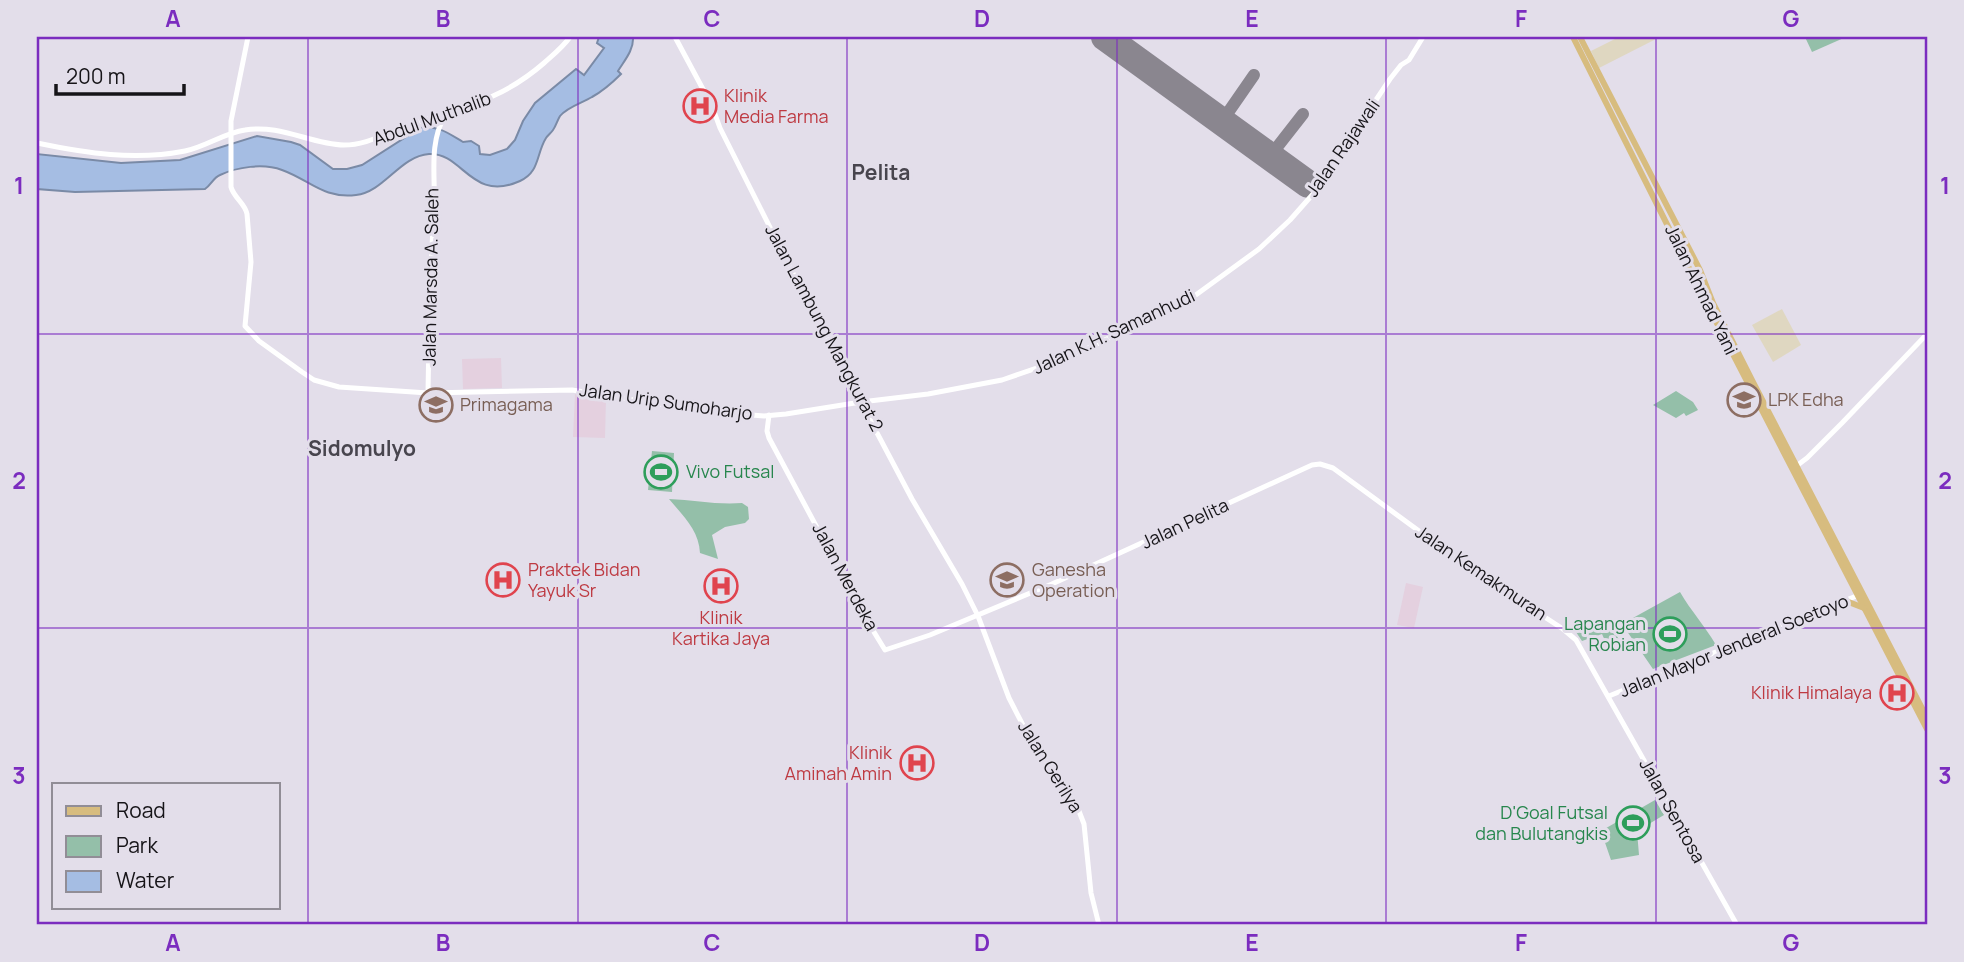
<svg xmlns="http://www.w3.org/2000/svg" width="1964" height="962" font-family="Manrope,sans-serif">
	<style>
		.commercial { fill: #dfd7c1 }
		.education { fill: #e4d0df }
		.green { fill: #94bfa9 }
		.water { fill: #a5bde3; stroke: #7a8aa6; stroke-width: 2 }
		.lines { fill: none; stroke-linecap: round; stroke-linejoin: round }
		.taxiway { stroke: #8a868f; stroke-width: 12 }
		.runway { stroke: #8a868f; stroke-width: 28 }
		.tertiary { stroke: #fff; stroke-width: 5 }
		.primary { stroke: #d7bc7f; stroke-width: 6 }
		.grid { fill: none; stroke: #7b2cbf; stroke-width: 2; stroke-opacity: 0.55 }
		.labels { text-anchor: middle; stroke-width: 6; stroke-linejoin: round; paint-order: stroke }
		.health-label { font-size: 18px; fill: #be3a42; stroke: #e3deea; text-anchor: start }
		.street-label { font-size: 18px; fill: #161418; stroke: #e3deea }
		.education-label { font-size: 18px; fill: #785e54; stroke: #e3deea; text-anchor: start }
		.leisure-label { font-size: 18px; fill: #27864d; stroke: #e3deea; text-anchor: end }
		.quarter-label { font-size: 21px; font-weight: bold; fill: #48454e; stroke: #e3deea }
		.neatline { fill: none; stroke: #7b2cbf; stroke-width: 2.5 }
		.grid-label { font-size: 23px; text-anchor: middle; font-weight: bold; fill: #7b2cbf }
	</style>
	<rect width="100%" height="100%" fill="#e3deea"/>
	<g class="commercial">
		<path d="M1619,37H1658V38L1599,68L1591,51Z"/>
		<path d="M1782,309L1801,345L1773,362L1752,325Z"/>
	</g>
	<g class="education">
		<path d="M501,358L502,388L463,389L462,359Z"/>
		<path d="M575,394L606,399L605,438L573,437Z"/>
		<path d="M1406,583L1423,587L1414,628L1397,625Z"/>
	</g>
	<g class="green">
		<path d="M1805,37H1846L1812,52Z"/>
		<path d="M1676,391L1693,402L1698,410L1686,416L1684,413L1676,418L1653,405Z"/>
		<path d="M652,451L674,453L672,492L648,490Z"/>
		<path d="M669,499C694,500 717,505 742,503L748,507L749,519L745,523L725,527L712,535L718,559L700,553C699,530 683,516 669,499Z"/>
		<path d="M1680,592C1691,611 1705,626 1716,645L1653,669L1622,624Z"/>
		<path d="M1609,619L1619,640L1607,645L1602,634L1582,641L1576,632Z"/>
		<path d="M1655,800L1664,815L1637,831L1639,855L1611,860L1601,831Z"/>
	</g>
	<path class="water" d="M599,37H633C634,50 624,61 618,71L621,74C612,83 603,91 592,97C582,103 567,107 560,116C557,121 556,126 553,130C551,133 548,135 546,138C536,154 540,172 520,181C471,203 463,152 429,154C400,156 384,192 356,195C323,199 310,180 282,170C263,163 237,167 220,175C213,178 211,185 205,189L75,192L37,189V154L121,163L180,160L257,136L291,142L300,145L333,169H347L362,165L420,128C438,125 448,133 463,142L471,141L479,146L480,154L490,155L507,149L515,140L523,121L535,103L576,69L584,75L604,48L597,43Z"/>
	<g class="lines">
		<g class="taxiway">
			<path d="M1231,129L1226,120L1227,114L1254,75"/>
			<path d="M1264,154L1274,151L1303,114"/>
		</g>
		<path class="runway" d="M1105,37L1308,184"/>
		<g class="tertiary">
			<path d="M248,37L231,121V187C234,198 245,203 247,214L251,262L245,326L259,341L302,372L314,380L339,387L428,393L572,390L703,411L764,416L786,414L861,402L928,394L1002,380L1072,356L1193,297L1259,249L1290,220L1313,194L1390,79L1401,65L1409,60L1423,37"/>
			<path d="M675,37L712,106L720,128L802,291L912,499L962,584L978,616L1009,698L1027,733L1077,806L1084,824L1091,893L1099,925"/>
			<path d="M37,143C86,153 134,161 185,151C205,147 224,133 245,130C281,124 310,144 344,145C366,145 384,134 405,127C459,107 498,103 544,63C553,55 563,47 570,37"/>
			<path d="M428,393C429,332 430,271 434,210C436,177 428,145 445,115"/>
			<path d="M769,415L767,431L769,438L866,619L885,650L930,635L1052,584L1312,465L1320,464L1333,468L1464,564L1563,629L1576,640L1737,925"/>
			<path d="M1795,467L1807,458L1842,423L1927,334"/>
			<path d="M1609,696L1757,635L1859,595"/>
		</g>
		<g class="primary">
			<path d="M1573,37L1708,306L1927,729"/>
			<path d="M1580,37L1700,270L1713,303L1753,382L1927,718"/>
			<path d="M1846,601L1864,608"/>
		</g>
	</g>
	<path class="grid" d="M308,37V925M578,37V925M847,37V925M1117,37V925M1386,37V925M1656,37V925M37,334H1927M37,628H1927"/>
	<defs>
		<symbol id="hospital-ring" viewBox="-11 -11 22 22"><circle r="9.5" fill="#e3deea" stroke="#e0444e" stroke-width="1.5"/><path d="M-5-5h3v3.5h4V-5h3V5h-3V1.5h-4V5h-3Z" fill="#e0444e"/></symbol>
		<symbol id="university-ring" viewBox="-11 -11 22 22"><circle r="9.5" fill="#e3deea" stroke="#8d6e63" stroke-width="1.5"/><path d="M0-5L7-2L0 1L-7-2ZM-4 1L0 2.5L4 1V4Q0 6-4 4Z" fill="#8d6e63"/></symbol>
		<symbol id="stadium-ring" viewBox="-11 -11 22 22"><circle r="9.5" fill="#e3deea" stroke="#2e9e5b" stroke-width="1.5"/><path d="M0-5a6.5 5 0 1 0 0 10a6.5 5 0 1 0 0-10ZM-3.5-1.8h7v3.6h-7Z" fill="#2e9e5b"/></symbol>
	</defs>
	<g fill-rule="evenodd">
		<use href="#hospital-ring" x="681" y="87" width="38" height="38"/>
		<use href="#university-ring" x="1725" y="381" width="38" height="38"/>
		<use href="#university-ring" x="417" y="386" width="38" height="38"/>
		<use href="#stadium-ring" x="642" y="453" width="38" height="38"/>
		<use href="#hospital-ring" x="484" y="561" width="38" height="38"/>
		<use href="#university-ring" x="988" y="561" width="38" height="38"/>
		<use href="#hospital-ring" x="702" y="567" width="38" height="38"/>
		<use href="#stadium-ring" x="1651" y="615" width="38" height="38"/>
		<use href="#hospital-ring" x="1878" y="674" width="38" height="38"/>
		<use href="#hospital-ring" x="898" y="744" width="38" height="38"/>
		<use href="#stadium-ring" x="1614" y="804" width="38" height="38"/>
	</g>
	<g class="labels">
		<g class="health-label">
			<text x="724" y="102">Klinik<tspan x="724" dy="21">Media Farma</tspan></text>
			<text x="528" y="576">Praktek Bidan<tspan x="528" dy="21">Yayuk Sr</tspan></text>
			<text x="721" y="624" text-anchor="middle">Klinik<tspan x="721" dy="21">Kartika Jaya</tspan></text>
			<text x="1872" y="699" text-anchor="end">Klinik Himalaya</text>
			<text x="892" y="759" text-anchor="end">Klinik<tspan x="892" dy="21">Aminah Amin</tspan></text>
		</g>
		<g class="street-label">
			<text transform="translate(432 119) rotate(-20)" y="6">Abdul Muthalib</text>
			<text transform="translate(1343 148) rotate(-55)" y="6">Jalan Rajawali</text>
			<text transform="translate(431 277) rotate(-89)" y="6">Jalan Marsda A. Saleh</text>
			<text transform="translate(1701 290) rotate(64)" y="6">Jalan Ahmad Yani</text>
			<text transform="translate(824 328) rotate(62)" y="6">Jalan Lambung Mangkurat 2</text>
			<text transform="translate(1114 332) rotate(-25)" y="6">Jalan K.H. Samanhudi</text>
			<text transform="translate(666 402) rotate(8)" y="6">Jalan Urip Sumoharjo</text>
			<text transform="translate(1185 524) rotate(-25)" y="6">Jalan Pelita</text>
			<text transform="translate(1481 573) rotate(34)" y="6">Jalan Kemakmuran</text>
			<text transform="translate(845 577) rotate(62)" y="6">Jalan Merdeka</text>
			<text transform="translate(1734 646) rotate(-22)" y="6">Jalan Mayor Jenderal Soetoyo</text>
			<text transform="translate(1050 767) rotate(58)" y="6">Jalan Gerilya</text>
			<text transform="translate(1672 811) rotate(61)" y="6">Jalan Sentosa</text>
		</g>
		<g class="education-label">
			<text x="1768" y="406">LPK Edha</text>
			<text x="460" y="411">Primagama</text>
			<text x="1032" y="576">Ganesha<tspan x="1032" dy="21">Operation</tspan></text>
		</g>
		<g class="leisure-label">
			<text x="686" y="478" text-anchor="start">Vivo Futsal</text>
			<text x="1646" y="630">Lapangan<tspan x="1646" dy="21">Robian</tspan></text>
			<text x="1608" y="819">D'Goal Futsal<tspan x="1608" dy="21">dan Bulutangkis</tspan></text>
		</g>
		<g class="quarter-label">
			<text x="881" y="180">Pelita</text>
			<text x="362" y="456">Sidomulyo</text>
		</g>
	</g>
	<rect width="1964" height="962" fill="none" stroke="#e3deea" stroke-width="77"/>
	<rect x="52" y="783" width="228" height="126" fill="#e3deea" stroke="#918d96" stroke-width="2"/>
	<rect x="66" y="806" width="35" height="10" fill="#d7bc7f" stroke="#918d96" stroke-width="2"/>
	<text x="116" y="818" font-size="21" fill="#161418">Road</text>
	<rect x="66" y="836" width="35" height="21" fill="#94bfa9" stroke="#918d96" stroke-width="2"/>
	<text x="116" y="853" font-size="21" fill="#161418">Park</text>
	<rect x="66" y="871" width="35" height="21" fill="#a5bde3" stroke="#918d96" stroke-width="2"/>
	<text x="116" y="888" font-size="21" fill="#161418">Water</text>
	<path d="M56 84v10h128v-10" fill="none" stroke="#161418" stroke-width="3.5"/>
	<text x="66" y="84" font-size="21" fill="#161418" stroke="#e3deea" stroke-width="5" paint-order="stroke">200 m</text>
	<rect x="38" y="38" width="1888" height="885" class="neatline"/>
	<g class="grid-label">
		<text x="173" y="27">A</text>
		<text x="443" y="27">B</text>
		<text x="712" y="27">C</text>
		<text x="982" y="27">D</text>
		<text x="1252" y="27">E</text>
		<text x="1521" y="27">F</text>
		<text x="1791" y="27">G</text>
		<text x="19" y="194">1</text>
		<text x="1945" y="194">1</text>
		<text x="19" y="489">2</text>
		<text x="1945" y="489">2</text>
		<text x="19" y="784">3</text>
		<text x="1945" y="784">3</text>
		<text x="173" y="951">A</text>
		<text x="443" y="951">B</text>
		<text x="712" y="951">C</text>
		<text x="982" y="951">D</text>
		<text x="1252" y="951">E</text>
		<text x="1521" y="951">F</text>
		<text x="1791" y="951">G</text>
	</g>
</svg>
